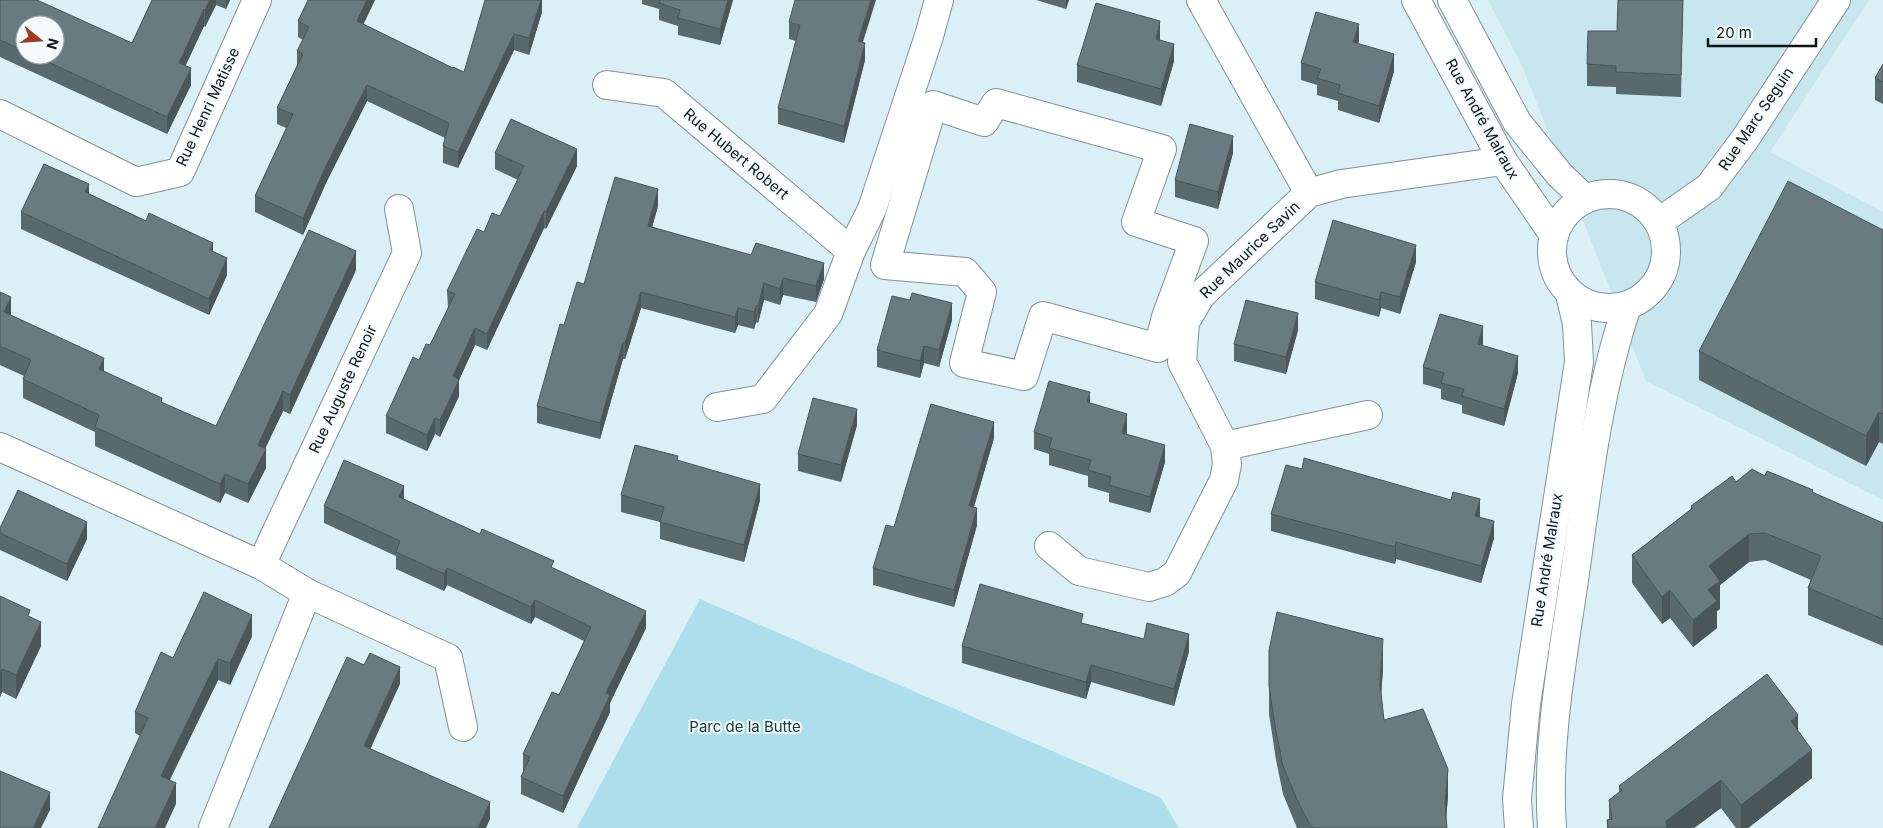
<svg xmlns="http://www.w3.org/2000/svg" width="1883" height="828" font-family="Inter,sans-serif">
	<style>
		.built { fill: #c8e6ee }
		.green { fill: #acdeeb }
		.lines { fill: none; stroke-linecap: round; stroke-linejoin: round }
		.street-casing { stroke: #7f9297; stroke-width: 30 }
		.street { stroke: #fff; stroke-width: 28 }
		.wall { fill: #596a6e; fill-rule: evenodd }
		.shaded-wall { fill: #49565a }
		.building { fill: #687b80; stroke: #49565a }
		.labels { text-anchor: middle; stroke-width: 4; stroke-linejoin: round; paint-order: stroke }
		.street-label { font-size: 15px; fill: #0d1416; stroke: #f3fbfd }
		.park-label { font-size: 15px; fill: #143942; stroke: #f3fbfd }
	</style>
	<rect width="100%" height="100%" fill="#dbf0f6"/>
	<path class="built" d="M1488,0H1869L1770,152L1883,212V500L1646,381L1523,68Z"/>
	<path class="green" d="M700,599L1161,798L1179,828H577Z"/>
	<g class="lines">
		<defs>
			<g id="street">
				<path d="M1201,0L1309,193"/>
				<path d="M1416,0L1503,161L1554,235"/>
				<path d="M1452,0L1517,122L1559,174L1585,199"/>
				<path d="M607,85L664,93L851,251"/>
				<path d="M996,103L1162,149L1136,222L1194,241L1166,317L1158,348L1043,316L1024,376L964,363L982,292L965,272L885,265L933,105L984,122Z"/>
				<path d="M0,114L136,182L180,172L257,0"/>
				<circle cx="1609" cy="251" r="57"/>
				<path d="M1659,222L1709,187L1745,139L1836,0"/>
				<path d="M717,407L763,399L828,314L851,251L872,209L929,36L939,0"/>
				<path d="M1225,446L1368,415"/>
				<path d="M0,447L261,565L307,593L213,828"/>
				<path d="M1049,546L1079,571L1149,587L1165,582L1177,573L1224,480L1227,464L1225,446L1182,362L1185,322L1201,295L1309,193L1341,184L1503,161"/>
				<path d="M261,565L407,253L399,209"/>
				<path d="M307,593L448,658L463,727"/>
				<path d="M1519,828L1517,799L1526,704L1579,362L1577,324L1570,294"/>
				<path d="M1552,828C1546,742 1563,657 1575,573C1588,483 1598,392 1627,306"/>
			</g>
		</defs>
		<use href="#street" class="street-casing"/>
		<use href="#street" class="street"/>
	</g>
	<g class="wall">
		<path d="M0,0L132,43L152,0H230L226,9L216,5L205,27L204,26L185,66L191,85L167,134L0,57ZM25,25L55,55H25Z"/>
		<path d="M308,0H375L363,24L453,68L464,72L542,0V12L529,55L514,50L458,168L443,163V146L445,138L367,101L326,183L303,235L255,212V196L286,128L277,124V108L297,65V51L303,40L298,37V21Z"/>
		<path d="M642,0H733L720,45L678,35V26L659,20V9L642,4Z"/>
		<path d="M1036,0H1069L1066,9Z"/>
		<path d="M1618,0H1683L1681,97L1616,94V87L1587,86V64L1617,31Z"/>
		<path d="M789,22L863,43L865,60L844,143L778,124V108L796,41L789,39Z"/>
		<path d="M1160,38V40L1174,61L1161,106L1077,82V65Z"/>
		<path d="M1359,41L1358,43L1394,71L1379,123L1338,110V101L1317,95V85L1301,80V63Z"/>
		<path d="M1883,64V104L1875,100V78Z"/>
		<path d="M495,153L577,166L546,229L544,228L487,350L475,345L459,380V396L440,437L435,434L427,451L386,433V416L419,360L430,345L448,308L447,291L484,232L500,216L518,180L495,169Z"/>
		<path d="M1233,153L1218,209L1175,197V180Z"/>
		<path d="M89,194L213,252L227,275L209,315L21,229V212Z"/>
		<path d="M658,206L652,227L824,279L816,302L783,295L780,305L764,300L758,323L756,322L754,329L738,325L735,333L641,308L625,359H623L600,439L537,423V406L584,284Z"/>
		<path d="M1883,230V444L1879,442L1866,466L1699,380V351Z"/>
		<path d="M1416,262L1400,314L1381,308L1379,317L1315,299V282Z"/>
		<path d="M356,270L290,414L283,411L265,448L266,468L248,503L225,493L220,503L95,446V432L23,398V379L24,376L0,365V292L11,315L104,371L162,403L216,426Z"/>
		<path d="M910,300L952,320L939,367L924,363L920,378L877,367V350Z"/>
		<path d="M1298,330L1286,374L1234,361V344Z"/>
		<path d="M1483,343L1482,345L1518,373L1504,426L1462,413V405L1441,399V389L1423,384V367Z"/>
		<path d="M1090,403L1127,431V434L1165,462L1150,513L1109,502V493L1088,487V476L1049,465V454L1034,449V432Z"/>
		<path d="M857,425L841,482L798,471V454Z"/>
		<path d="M994,438L974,507L977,525L954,607L873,585V568L894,527Z"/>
		<path d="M678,461L760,500L744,562L660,539V522L621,512V495Z"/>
		<path d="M1765,476L1813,493L1883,523V646L1808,615V588L1811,580L1765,560L1749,562L1720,585V609L1717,611V628L1693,647L1670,618L1662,624L1632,583V555L1691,509V506L1736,482Z"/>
		<path d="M404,499L554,569L646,628L610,703V712L563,813L521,794V777L524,771H523V754L559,695L584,641L535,617L531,624L447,585L444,591L396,569V556L324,523V506Z"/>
		<path d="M1271,514L1480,516L1479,517L1494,538L1481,583L1396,559L1395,564L1271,531Z"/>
		<path d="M0,528L87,539L67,581L0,550Z"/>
		<path d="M0,596L30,617L41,646L16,699L2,692L0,697Z"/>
		<path d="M1083,623L1189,651L1174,706L1091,682L1086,699L962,663V646Z"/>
		<path d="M252,636L230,685L218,680L170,780L176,804L140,736L135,733V712L173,658Z"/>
		<path d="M1269,650L1383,668L1381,694L1384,720L1448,797L1446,819L1447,828H1297L1283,794L1276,760L1269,714Z"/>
		<path d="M1798,731L1812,778L1748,828H1736L1721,808L1694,828H1607V820L1609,819V800L1619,793V786Z"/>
	</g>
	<g class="shaded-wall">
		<path d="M210,0H216V5L205,27V10Z"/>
		<path d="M226,0H230L226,9Z"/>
		<path d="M367,0H375L357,38V21Z"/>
		<path d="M541,0H542V12L529,55V38Z"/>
		<path d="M728,0H733L720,45V29Z"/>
		<path d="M871,0H876L858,58V41Z"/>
		<path d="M1066,0H1069L1066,9Z"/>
		<path d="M204,9V26L179,80V63Z"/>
		<path d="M1160,21V38L1156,56V39Z"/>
		<path d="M1359,24V41L1353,59V42Z"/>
		<path d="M514,34V50L458,168V152Z"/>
		<path d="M865,43V60L844,143V126Z"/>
		<path d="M1174,44V61L1161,106V89Z"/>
		<path d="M1394,54V71L1379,123V106Z"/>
		<path d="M191,68V85L167,134V117Z"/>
		<path d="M367,85V101L326,183L303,235V218L326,166Z"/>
		<path d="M1233,136V153L1218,209V192Z"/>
		<path d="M577,149V166L546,229V212Z"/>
		<path d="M89,184V201L85,192Z"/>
		<path d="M658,189V206L648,242V226Z"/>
		<path d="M544,211V228L487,350V334Z"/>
		<path d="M213,243V260L210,250Z"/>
		<path d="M1416,245V262L1400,314V297Z"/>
		<path d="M356,251V270L290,414V395Z"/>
		<path d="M227,258V275L209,315V299Z"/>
		<path d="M824,263V279L816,302V286Z"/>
		<path d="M783,278V295L780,305V289Z"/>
		<path d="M764,283V300L758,323V306Z"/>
		<path d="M641,292V308L625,359V343Z"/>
		<path d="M1381,292V308L1379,317V300Z"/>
		<path d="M11,297V316L4,312Z"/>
		<path d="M952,303V320L939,367V350Z"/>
		<path d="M756,306V322L754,329V312Z"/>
		<path d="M738,308V325L735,333V317Z"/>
		<path d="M1298,313V330L1286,374V357Z"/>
		<path d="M1483,326V343L1478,361V344Z"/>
		<path d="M475,328V345L459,380V396L440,437V420L453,376Z"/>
		<path d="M623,342V359L600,439V423Z"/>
		<path d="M924,346V363L920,378V361Z"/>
		<path d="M1518,356V373L1504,426V409Z"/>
		<path d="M104,358V378L99,369Z"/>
		<path d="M283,391V411L258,464V445Z"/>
		<path d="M1090,392V409L1087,402Z"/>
		<path d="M857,409V425L841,482V465Z"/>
		<path d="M1879,412V442L1866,466V436Z"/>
		<path d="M1127,414V431L1122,450V433Z"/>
		<path d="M435,418V434L427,451V435Z"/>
		<path d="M994,422V438L969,523V506Z"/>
		<path d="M1165,445V462L1150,513V497Z"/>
		<path d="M266,449V468L248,503V484Z"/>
		<path d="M225,474V493L220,503V484Z"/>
		<path d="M760,484V500L744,562V545Z"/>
		<path d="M404,486V503L399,497Z"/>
		<path d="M1480,499V516L1475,533V516Z"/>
		<path d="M977,508V525L954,607V590Z"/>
		<path d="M1494,521V538L1481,583V566Z"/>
		<path d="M87,522V539L67,581V564Z"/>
		<path d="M1749,534V562L1720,585V609L1717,611V628L1693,647V620L1709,566Z"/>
		<path d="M1396,542V559L1395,564V547Z"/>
		<path d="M447,568V585L444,591V574Z"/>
		<path d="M1670,590V618L1662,624V597Z"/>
		<path d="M535,600V617L531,624V607Z"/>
		<path d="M646,611V628L610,703V712L563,813V796L606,693Z"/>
		<path d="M252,615V636L230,685V663Z"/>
		<path d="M41,622V646L16,699V675Z"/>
		<path d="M1189,634V651L1174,706V689Z"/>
		<path d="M1383,639V668L1380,712V684Z"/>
		<path d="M218,659V680L161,797V776Z"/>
		<path d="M1091,665V682L1086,699V682Z"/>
		<path d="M400,667V684L364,763V746Z"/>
		<path d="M2,669V692L0,697V674Z"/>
		<path d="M1798,715V743L1791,721Z"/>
		<path d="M1812,750V778L1748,828H1741V805Z"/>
		<path d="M1448,769V797L1445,828V803Z"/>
		<path d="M1721,780V808L1694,828H1666V821Z"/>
		<path d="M176,783V804L165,828H155Z"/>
		<path d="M50,792V810L41,828H33Z"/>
		<path d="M490,802V819L486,828H478Z"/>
	</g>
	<g class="building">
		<path d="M0,0H37L132,43L152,0H210L205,10L204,9L179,63L191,68L167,117L33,55H55V25H25V51L0,40Z"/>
		<path d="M308,0H367L357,21L453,68V67L464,72L485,0H541L529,38L514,34L458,152L443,146L449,123L367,85L326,166L303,218L255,196L293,114L277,108L303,54L297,51L309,27L298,21Z"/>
		<path d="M660,0H728L720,29L678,18L680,10L659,3Z"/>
		<path d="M795,0H871L858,41L865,43L844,126L778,108L800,25L789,22Z"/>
		<path d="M1618,0H1683L1681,75L1616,72V66L1587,64L1588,31H1617Z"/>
		<path d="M1096,3L1160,21L1156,39L1174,44L1161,89L1077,65Z"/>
		<path d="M1316,12L1359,24L1353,42L1394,54L1379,106L1338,93L1340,85L1317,78L1321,69L1301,63Z"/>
		<path d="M1883,64V82L1875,78Z"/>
		<path d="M511,119L577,149L546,212L544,211L487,334L475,328L453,376L459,380L440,420L435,418L427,435L386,416L413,357L419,360L426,344L430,345L455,294L447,291L477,229L484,232L492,213L500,216L524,166L495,153Z"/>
		<path d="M1190,124L1233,136L1218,192L1175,180Z"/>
		<path d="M44,164L89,184L85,192L146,221L149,213L213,243L210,250L227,258L209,299L21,212Z"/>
		<path d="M615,177L658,189L648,226L751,255L756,243L824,263L816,286L783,278L780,289L764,283L758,306H756L754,312L738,308L735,317L641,292L625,343L623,342L600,423L537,406L560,324L564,325L577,282L584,284Z"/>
		<path d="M1788,181L1883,230V414L1879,412L1866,436L1699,351Z"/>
		<path d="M1333,220L1416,245L1400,297L1381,292L1379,300L1315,282Z"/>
		<path d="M309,230L356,251L290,395L283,391L258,445L266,449L248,484L225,474L220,484L95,427L99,415L23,379L31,360L0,346V292L11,297L4,312L104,358L99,369L162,398L161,402L216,426Z"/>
		<path d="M912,293L952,303L939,350L924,346L920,361L877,350L892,296L910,300Z"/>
		<path d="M1246,300L1298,313L1286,357L1234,344Z"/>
		<path d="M1440,314L1483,326L1478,344L1518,356L1504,409L1462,396L1464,389L1441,383L1444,373L1423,367Z"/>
		<path d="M1049,381L1090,392L1087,402L1127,414L1122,433L1165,445L1150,497L1109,485L1111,477L1088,470L1091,460L1049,448L1052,438L1034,432Z"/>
		<path d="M813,398L857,409L841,465L798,454Z"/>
		<path d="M931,404L994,422L969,506L977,508L954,590L873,568L886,525L894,527Z"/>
		<path d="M635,445L678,456L677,460L760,484L744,545L660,522L664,507L621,495Z"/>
		<path d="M1304,458L1451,500L1453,492L1480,499L1475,516L1494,521L1481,566L1396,542L1395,547L1271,514L1286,465L1302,469Z"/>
		<path d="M344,460L404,486L399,497L480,534L482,529L554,561L551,567L646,611L606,693L610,695L563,796L521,777L530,757L523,754L552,692L559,695L591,627L535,600L531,607L447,568L444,574L396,552L400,541L324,506Z"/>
		<path d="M1752,469L1765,476L1767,471L1813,490L1812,492L1883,523V619L1808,588L1821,556L1765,533L1749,534L1709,566L1720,581L1708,590L1717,601L1693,620L1670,590L1662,597L1632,555L1693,508L1691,506L1732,476L1736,482Z"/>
		<path d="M18,490L87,522L67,564L0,533V528Z"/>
		<path d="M980,584L1083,614L1081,623L1144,639L1147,623L1189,634L1174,689L1091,665L1086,682L962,646Z"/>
		<path d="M204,592L252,615L230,663L218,659L161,776L176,783L155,828H98L148,718L135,712L161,652L173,658Z"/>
		<path d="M0,596L30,610L28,616L41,622L16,675L2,669L0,674Z"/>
		<path d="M1277,612L1383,639L1380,684L1384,720L1423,709L1448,769L1445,803L1447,828H1312L1299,804L1283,766L1276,732L1269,686V650Z"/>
		<path d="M370,653L400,667L364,746L490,802L478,828H269L347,657L364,665Z"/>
		<path d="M1767,674L1798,715L1791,721L1812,750L1741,805L1721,780L1666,821L1667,828H1608L1607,820L1612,819L1609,800L1622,790L1619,786Z"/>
		<path d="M0,771L50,792L33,828H0Z"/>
	</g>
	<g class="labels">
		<g class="street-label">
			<text transform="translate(208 107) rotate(-65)" y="5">Rue Henri Matisse</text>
			<text transform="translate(1482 119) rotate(61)" y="5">Rue André Malraux</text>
			<text transform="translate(1756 119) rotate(-56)" y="5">Rue Marc Seguin</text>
			<text transform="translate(736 154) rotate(40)" y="5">Rue Hubert Robert</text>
			<text transform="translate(1250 250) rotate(-44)" y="5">Rue Maurice Savin</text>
			<text transform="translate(343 389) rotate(-65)" y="5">Rue Auguste Renoir</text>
			<text transform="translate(1547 560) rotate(-81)" y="5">Rue André Malraux</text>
		</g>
		<g class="park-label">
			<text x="745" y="732">Parc de la Butte</text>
		</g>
	</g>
	<g transform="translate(40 40) rotate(107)"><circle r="24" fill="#f3fbfd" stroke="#979fa1"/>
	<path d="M0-4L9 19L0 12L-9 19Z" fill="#a2391e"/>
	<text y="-8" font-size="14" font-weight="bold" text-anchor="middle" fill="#0d1416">N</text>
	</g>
	<path d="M1708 38v8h108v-8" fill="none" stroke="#0d1416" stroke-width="2.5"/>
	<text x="1716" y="38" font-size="15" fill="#0d1416" stroke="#f3fbfd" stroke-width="4" paint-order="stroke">20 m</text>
</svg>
